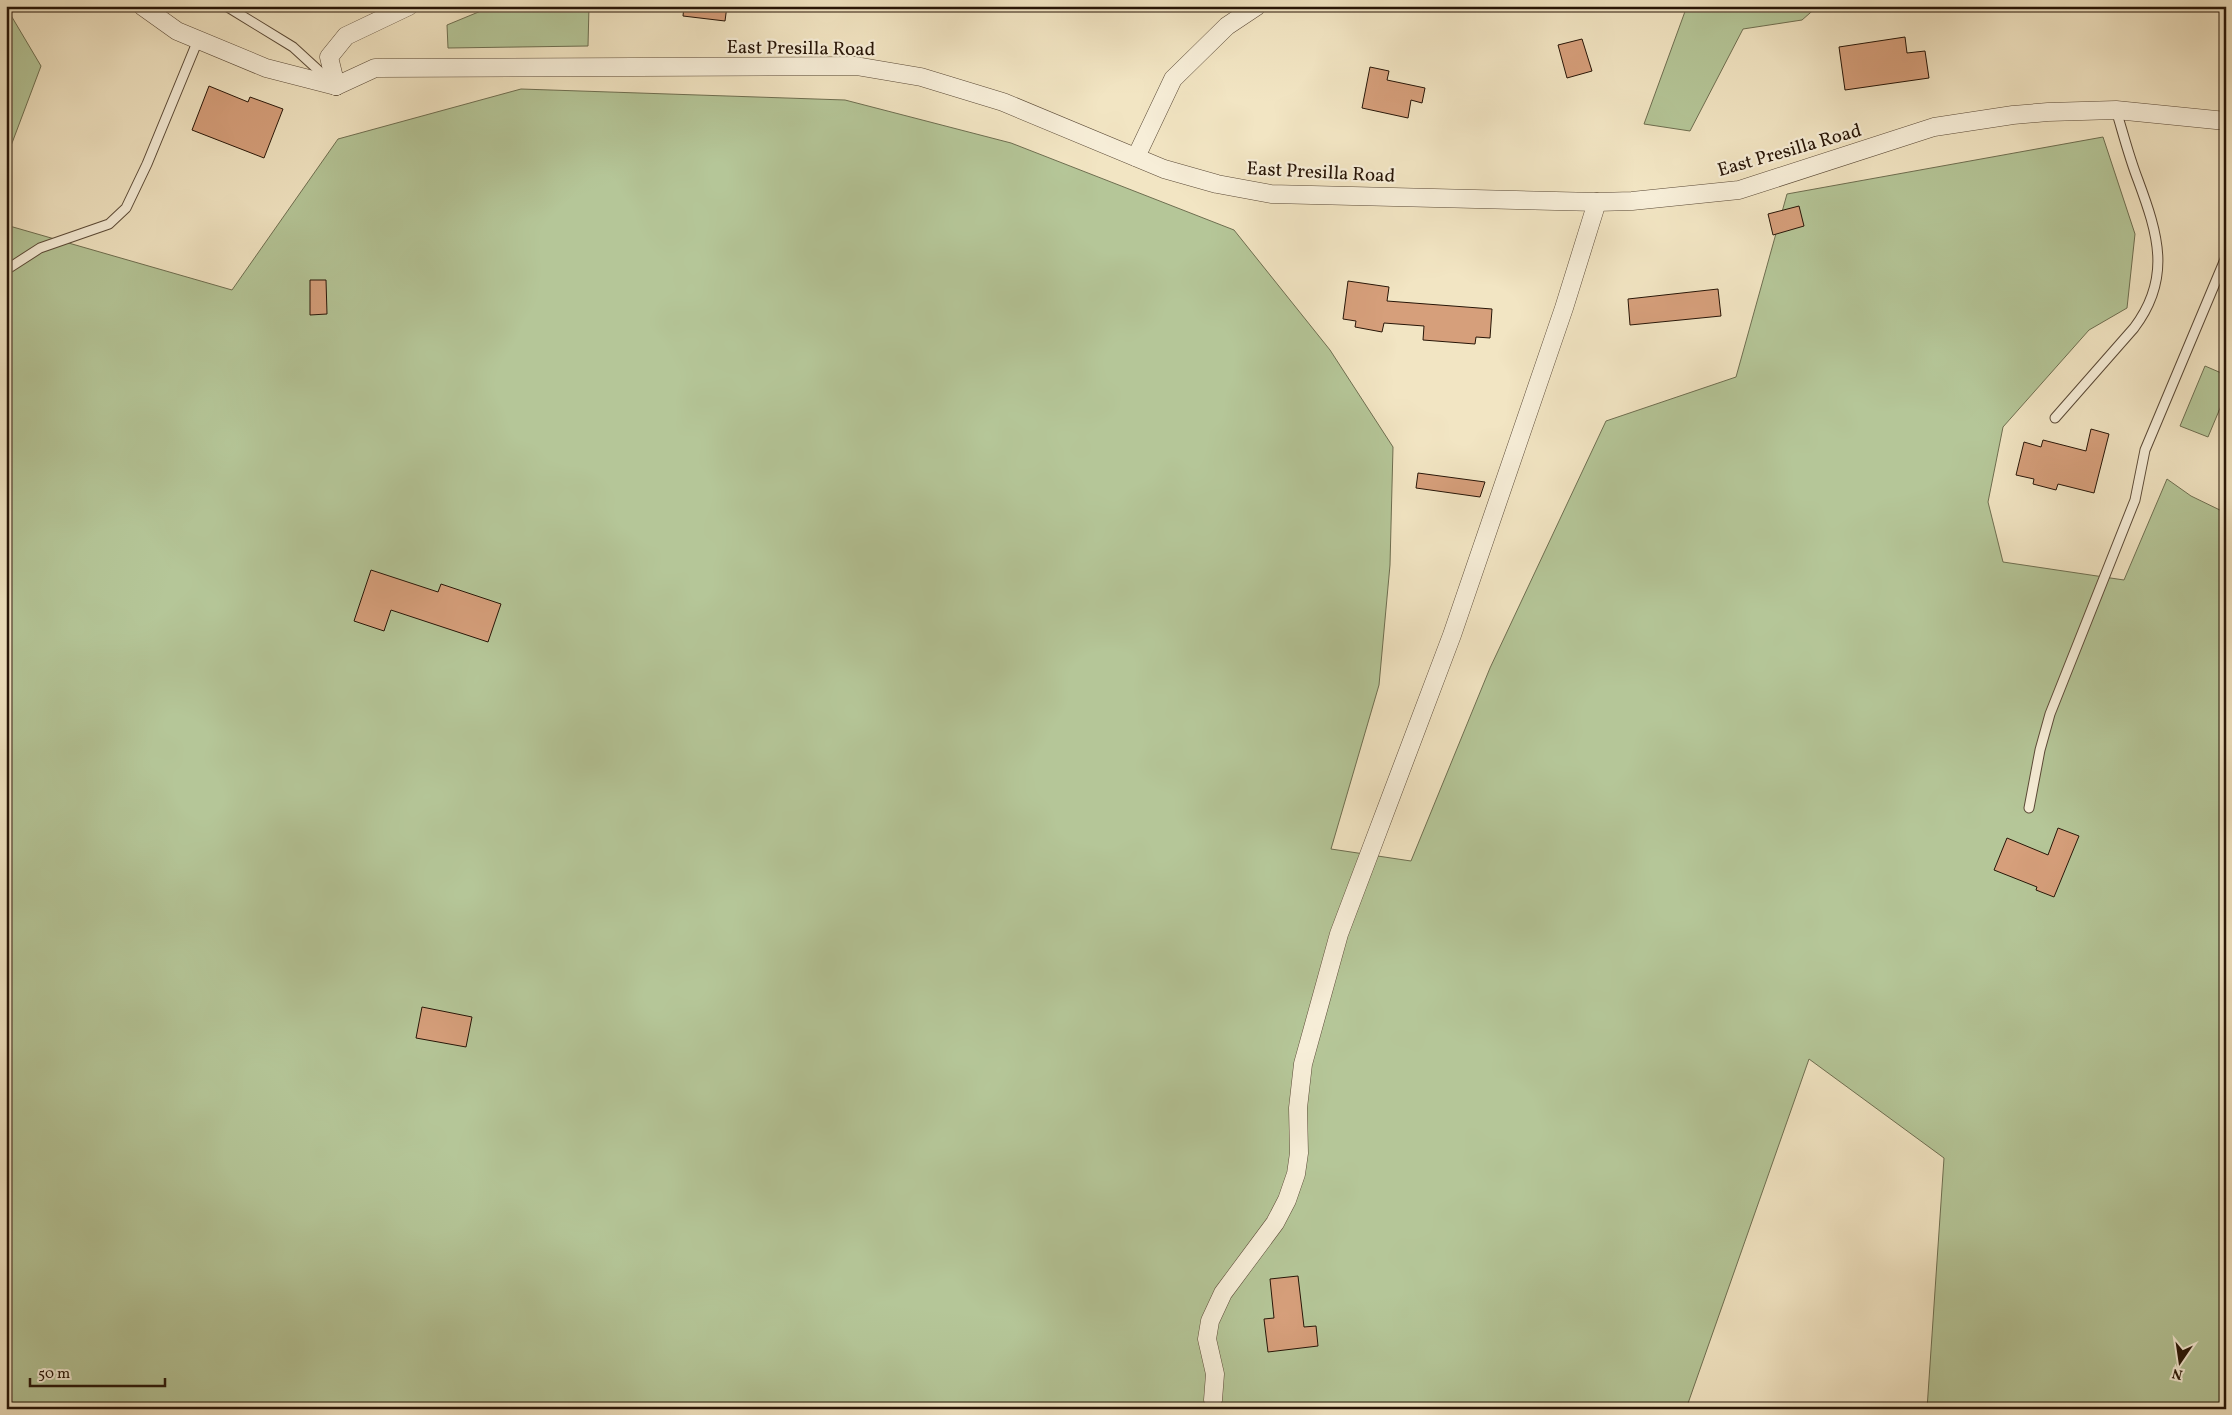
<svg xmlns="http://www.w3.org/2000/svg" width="2232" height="1415" font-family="Vollkorn,serif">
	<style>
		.green { fill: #b5c698; stroke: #6e6e50 }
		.building { fill: #d69f7b; stroke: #271507 }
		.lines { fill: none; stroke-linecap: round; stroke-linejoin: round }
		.lane-casing { stroke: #5a4936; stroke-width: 11 }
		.street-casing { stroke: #5a4936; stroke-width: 19 }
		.lane { stroke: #f7eed8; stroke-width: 9 }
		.street { stroke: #f7eed8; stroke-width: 18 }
		.labels { text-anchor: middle; stroke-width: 4.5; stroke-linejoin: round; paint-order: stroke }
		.street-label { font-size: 19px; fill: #271507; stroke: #f7eed8 }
	</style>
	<rect width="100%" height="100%" fill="#f2e5c3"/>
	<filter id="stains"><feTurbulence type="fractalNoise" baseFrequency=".004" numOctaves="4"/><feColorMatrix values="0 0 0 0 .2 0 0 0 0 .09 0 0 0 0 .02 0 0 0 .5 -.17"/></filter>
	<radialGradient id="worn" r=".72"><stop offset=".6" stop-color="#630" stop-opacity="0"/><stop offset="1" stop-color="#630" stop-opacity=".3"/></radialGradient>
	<g class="green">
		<path d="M493,6H589L588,46L448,48L447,25Z"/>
		<path d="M1687,6H1818L1802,20L1743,29L1690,131L1644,124Z"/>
		<path d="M6,7L41,66L6,159Z"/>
		<path d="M521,89L845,100L1011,143L1234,230L1330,350L1393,447L1390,565L1379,685L1331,849L1411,861L1490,668L1606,421L1736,377L1787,194L2103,137L2135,234L2127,308L2089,330L2003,427L1988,502L2003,562L2124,580L2167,479L2191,496L2226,513V1409H1927L1944,1158L1809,1059L1686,1409H6V225L232,290L338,139Z"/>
		<path d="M2205,366L2226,375V394L2208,437L2180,426Z"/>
	</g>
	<g class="building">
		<path d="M684,6H727L725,21L683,16Z"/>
		<path d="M1905,37L1907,53L1925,51L1929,78L1845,90L1839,47Z"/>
		<path d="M1582,39L1592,71L1567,78L1558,45Z"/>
		<path d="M1370,67L1389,71L1387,80L1425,88L1422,103L1411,100L1408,118L1362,108Z"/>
		<path d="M209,86L248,102L250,97L283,109L264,158L192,130Z"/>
		<path d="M1799,206L1804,226L1773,235L1768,214Z"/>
		<path d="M310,280H326L327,314L310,315Z"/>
		<path d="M1348,281L1389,287L1387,301L1492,309L1490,338L1476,337L1475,344L1423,340L1424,326L1384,323L1382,332L1355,327L1356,321L1343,319Z"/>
		<path d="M1718,289L1721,316L1630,325L1628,299Z"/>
		<path d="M2091,429L2109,434L2094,493L2058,484L2056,490L2033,484L2034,479L2016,475L2024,442L2041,447L2043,440L2086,451Z"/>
		<path d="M1418,473L1485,482L1480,497L1416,488Z"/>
		<path d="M371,570L438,592L441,584L501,604L488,642L391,610L384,631L354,621Z"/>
		<path d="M2058,828L2079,836L2054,897L2036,890L2037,887L1994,870L2007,838L2048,855Z"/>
		<path d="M422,1007L472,1017L466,1047L416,1038Z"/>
		<path d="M1298,1276L1304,1327L1316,1326L1318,1346L1268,1352L1264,1319L1274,1318L1270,1279Z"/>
	</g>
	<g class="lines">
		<defs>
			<g id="lane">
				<path d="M226,6L293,47L329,80"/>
				<path d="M6,270L40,248L109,224L126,208L147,164L198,40"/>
				<path d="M2055,418L2134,328C2172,278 2158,234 2138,180C2129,157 2123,133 2116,110"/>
				<path d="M2029,808L2040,750L2050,714L2135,500L2145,450L2226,257"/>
			</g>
			<g id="street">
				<path d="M142,6L177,31L266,68L336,86"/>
				<path d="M336,86L375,68L856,66L921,77L1003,102L1164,169L1217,184L1271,194L1597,202L1632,201L1739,190L1934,127L2013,115L2048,112L2116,110L2226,121"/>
				<path d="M336,86L329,57L346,36L409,6"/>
				<path d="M1136,157L1173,79L1227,26L1257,6"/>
				<path d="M1213,1400L1215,1374L1207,1339L1210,1321L1223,1293L1275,1223L1287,1200L1296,1174L1299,1153L1298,1108L1303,1064L1339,934L1452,635L1564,308L1597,202"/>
			</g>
		</defs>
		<use href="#lane" class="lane-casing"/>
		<use href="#street" class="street-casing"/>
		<use href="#lane" class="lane"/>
		<use href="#street" class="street"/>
	</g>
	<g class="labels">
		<g class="street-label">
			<text transform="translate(801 47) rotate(1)" y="7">East Presilla Road</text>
			<text transform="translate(1789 149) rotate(-16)" y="7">East Presilla Road</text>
			<text transform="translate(1321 171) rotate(3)" y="7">East Presilla Road</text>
		</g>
	</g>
	<rect width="2232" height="1415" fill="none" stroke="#f2e5c3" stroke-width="25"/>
	<rect x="8" y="8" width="2217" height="1400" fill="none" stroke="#271507" stroke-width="2.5"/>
	<rect x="12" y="12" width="2207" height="1390" fill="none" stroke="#271507"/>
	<g transform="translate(2180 1362) rotate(193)" stroke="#f7eed8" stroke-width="4" paint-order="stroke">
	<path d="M0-4L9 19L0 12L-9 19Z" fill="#271507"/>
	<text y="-8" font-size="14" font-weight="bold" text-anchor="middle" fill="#271507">N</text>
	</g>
	<path d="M30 1378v8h135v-8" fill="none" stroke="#271507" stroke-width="2.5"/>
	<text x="38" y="1378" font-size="15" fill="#271507" stroke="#f7eed8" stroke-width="4" paint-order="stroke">50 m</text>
	<rect width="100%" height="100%" filter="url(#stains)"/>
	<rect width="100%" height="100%" fill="url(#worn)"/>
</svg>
